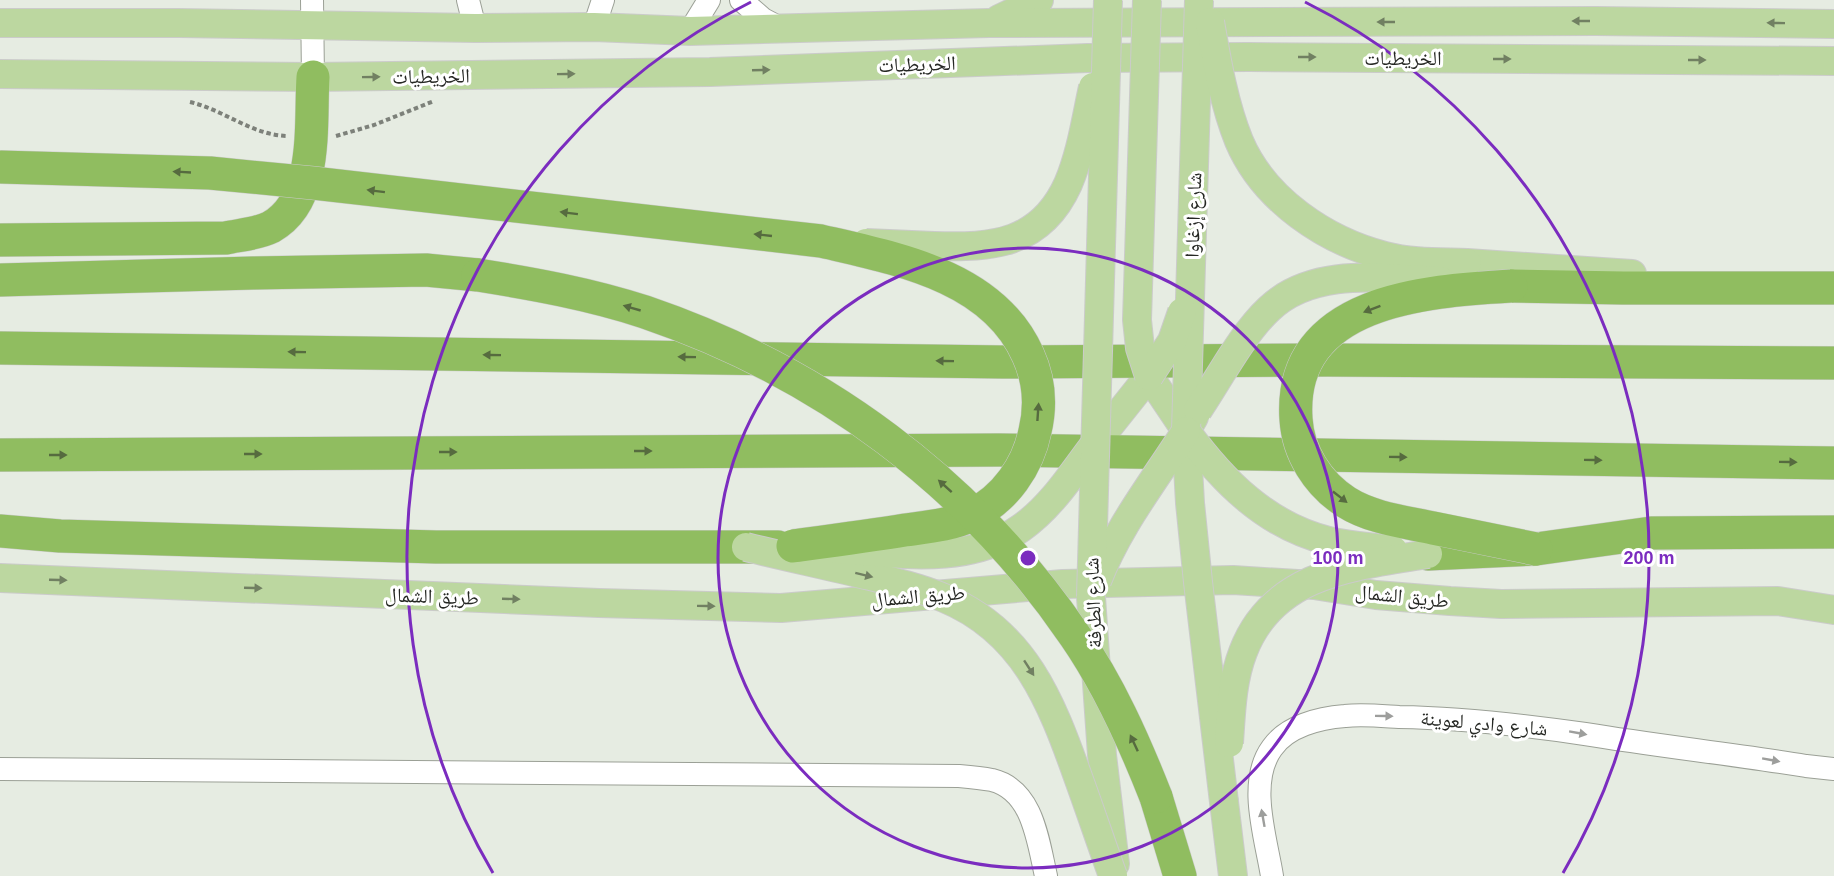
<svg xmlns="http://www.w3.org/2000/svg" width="1834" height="876" font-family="Arial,'Noto Naskh Arabic',sans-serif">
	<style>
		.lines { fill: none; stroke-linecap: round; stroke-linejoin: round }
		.minor-casing { stroke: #9ba096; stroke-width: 24 }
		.major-casing { stroke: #cbcbca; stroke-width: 30 }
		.highway-casing { stroke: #cbcbca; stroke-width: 34 }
		.path { stroke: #7d817a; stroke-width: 4; stroke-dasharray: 4.5 3; stroke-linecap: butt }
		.minor { stroke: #fff; stroke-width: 22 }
		.major { stroke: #bcd7a0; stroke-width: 28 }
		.highway { stroke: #90bd60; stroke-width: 33 }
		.major-bridge-casing { stroke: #cbcbca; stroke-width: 30; stroke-linecap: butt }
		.highway-bridge-casing { stroke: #cbcbca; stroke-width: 34; stroke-linecap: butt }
		.major-bridge { stroke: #bcd7a0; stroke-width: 28 }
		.highway-bridge { stroke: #90bd60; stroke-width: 33 }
		.oneway { fill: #718062 }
		.oneway2 { fill: #566b3f }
		.oneway3 { fill: #9d9e9c }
		.ring { fill: none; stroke: #7b2cbf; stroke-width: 3 }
		.labels { text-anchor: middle; stroke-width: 6; stroke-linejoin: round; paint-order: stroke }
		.street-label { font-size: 20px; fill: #262824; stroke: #fff }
		.centre { fill: #7b2cbf; stroke: #fff; stroke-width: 3 }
		.ring-label { font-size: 18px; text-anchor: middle; font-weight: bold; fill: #7b2cbf; stroke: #fff; stroke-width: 6; stroke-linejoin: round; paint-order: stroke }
	</style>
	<rect width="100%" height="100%" fill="#e6ece2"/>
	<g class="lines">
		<defs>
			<g id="minor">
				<path d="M312,0L313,77"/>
				<path d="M468,0L475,28"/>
				<path d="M741,0L763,19L782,29"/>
				<path d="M594,27L603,0"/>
				<path d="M690,31L709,0"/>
				<path d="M0,769L959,776C970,777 981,778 992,780C1033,790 1038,841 1046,876"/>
				<path d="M1272,876C1266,838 1247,782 1272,748C1287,726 1319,718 1345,716C1362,714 1382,716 1399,717C1462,718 1523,725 1585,734C1658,746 1732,754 1806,766L1834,769"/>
			</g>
			<g id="major">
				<path d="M999,19L1039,0"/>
				<path d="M0,23H179L475,28L594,27L690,31L989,23L1596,21L1834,24"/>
				<path d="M0,74L313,77L710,72L1088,58L1249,57L1834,61"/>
				<path d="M1467,263L1632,274"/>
				<path d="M1094,445L1149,376L1186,431L1194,417"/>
				<path d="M0,578L599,603L781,608L1063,584L1233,580L1314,585L1376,595L1450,601L1501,604L1778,601L1834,610"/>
				<path d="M1091,597L1102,755L1115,864"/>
				<path d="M1224,802L1233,876"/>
			</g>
			<g id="highway">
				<path d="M0,240L226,238C240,235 257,234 271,227C319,200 310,125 313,77"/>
				<path d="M0,280L253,273L426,270L478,275"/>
				<path d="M1511,286L1623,288H1834"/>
				<path d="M0,348L1003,362L1327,360L1834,363"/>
				<path d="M0,455L999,450L1834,463"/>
				<path d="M0,531L60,536L436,547H778"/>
				<path d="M1428,554L1536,549L1651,533L1834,532"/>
				<path d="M1156,797L1180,876"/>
			</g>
		</defs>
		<use href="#minor" class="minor-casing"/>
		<use href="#major" class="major-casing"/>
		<use href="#highway" class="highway-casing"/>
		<g class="path">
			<path d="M190,102C224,110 252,135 287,136"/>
			<path d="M336,136L374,125L434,101"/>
		</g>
		<use href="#minor" class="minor"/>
		<use href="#major" class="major"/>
		<use href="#highway" class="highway"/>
		<defs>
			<g id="major-bridge">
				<path d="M1147,0L1137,320L1140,348L1149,376"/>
				<path d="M1199,0L1186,431L1190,503L1198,582L1224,802"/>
				<path d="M1210,22C1217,62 1224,104 1239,141C1264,200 1326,241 1385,256C1412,263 1440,262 1467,263"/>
				<path d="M866,243C888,244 911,245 934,246C993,248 1041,244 1068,184C1081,154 1086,119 1093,87"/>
				<path d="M1149,376L1172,341L1182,312"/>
				<path d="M1198,410C1219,379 1242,334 1269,309C1314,266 1385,279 1441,281"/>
				<path d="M1186,431C1222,481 1267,526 1329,541C1350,546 1372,547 1393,550"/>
				<path d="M746,547C787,557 829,566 870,576C895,582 920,588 944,598C1024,631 1051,701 1078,777C1090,810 1101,843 1113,876"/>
				<path d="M837,549C897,553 968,566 1021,528C1051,507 1072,474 1094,445"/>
				<path d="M1097,581C1118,526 1155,480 1186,431"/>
				<path d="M1091,597L1108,0"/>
				<path d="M1229,743C1231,713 1232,680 1243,652C1273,572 1356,566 1428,554"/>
			</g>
			<g id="highway-bridge">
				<path d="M0,167L210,173L313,183L821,241C898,259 993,276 1028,355C1039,379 1041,406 1035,431C1028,466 1005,499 972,515C952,525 927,527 905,530C868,536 830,541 793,546"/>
				<path d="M478,275C534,284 590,294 645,312C821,372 970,482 1075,636C1109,685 1134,741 1156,797"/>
				<path d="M1511,286C1426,291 1288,300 1296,419C1298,453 1318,484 1346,502C1371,518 1405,522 1433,528C1468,535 1502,542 1536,549"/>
			</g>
		</defs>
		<use href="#major-bridge" class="major-bridge-casing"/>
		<use href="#highway-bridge" class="highway-bridge-casing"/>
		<use href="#major-bridge" class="major-bridge"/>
		<use href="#highway-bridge" class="highway-bridge"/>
	</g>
	<defs><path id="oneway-solid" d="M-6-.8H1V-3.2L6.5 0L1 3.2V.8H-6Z" transform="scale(1.5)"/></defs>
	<g class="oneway">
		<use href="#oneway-solid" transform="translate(1581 21) rotate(180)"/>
		<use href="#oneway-solid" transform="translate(1386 22) rotate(180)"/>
		<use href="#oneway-solid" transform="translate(1776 23) rotate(-179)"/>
		<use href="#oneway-solid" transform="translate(1307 57)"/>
		<use href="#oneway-solid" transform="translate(1502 59)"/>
		<use href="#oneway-solid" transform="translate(1697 60)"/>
		<use href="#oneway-solid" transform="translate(761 70) rotate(-2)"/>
		<use href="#oneway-solid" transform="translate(566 74) rotate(-1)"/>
		<use href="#oneway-solid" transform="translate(371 77) rotate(-1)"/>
		<use href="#oneway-solid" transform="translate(864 575) rotate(14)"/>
		<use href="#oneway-solid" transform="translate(58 580) rotate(2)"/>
		<use href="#oneway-solid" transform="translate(253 588) rotate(2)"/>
		<use href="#oneway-solid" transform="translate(511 599) rotate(2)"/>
		<use href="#oneway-solid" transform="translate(706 606) rotate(1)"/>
		<use href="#oneway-solid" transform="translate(1029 668) rotate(57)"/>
	</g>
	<g class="oneway2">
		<use href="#oneway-solid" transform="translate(182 172) rotate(-177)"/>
		<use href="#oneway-solid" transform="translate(376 191) rotate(-173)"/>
		<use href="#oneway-solid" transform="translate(569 213) rotate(-173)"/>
		<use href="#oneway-solid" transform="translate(763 235) rotate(-174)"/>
		<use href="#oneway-solid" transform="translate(632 308) rotate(-164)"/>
		<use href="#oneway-solid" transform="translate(1372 309) rotate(159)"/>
		<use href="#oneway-solid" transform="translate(297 352) rotate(-179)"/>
		<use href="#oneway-solid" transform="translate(492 355) rotate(-179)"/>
		<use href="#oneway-solid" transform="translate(687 357) rotate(-179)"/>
		<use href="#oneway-solid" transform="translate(945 361) rotate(-179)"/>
		<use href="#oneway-solid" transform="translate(1038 412) rotate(-86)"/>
		<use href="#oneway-solid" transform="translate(643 451)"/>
		<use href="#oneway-solid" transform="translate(448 452)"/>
		<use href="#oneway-solid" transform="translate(253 454)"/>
		<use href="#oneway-solid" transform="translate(58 455)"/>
		<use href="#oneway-solid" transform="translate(1398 457) rotate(1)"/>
		<use href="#oneway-solid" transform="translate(1593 460) rotate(1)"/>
		<use href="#oneway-solid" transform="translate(1788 462) rotate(1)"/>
		<use href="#oneway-solid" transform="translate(945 486) rotate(-138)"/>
		<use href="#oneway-solid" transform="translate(1340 497) rotate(38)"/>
		<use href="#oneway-solid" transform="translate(1134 743) rotate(-115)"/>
	</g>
	<g class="oneway3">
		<use href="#oneway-solid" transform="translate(1384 716) rotate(1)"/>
		<use href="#oneway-solid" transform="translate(1578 733) rotate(10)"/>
		<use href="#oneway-solid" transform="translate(1771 760) rotate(10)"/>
		<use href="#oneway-solid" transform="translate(1263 818) rotate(-100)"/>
	</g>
	<g class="ring">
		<circle cx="1028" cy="558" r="310"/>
		<path d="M493 873A621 621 0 0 1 751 2M1305 2A621 621 0 0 1 1563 873"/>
	</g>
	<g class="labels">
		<g class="street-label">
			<text x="1403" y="65">الخريطيات</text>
			<text transform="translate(917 64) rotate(-2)" y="7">الخريطيات</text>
			<text transform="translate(431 76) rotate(-1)" y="7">الخريطيات</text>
			<text transform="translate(1193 215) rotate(-88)" y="7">شارع إزغاوا</text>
			<text transform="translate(432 596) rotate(2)" y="7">طريق الشمال</text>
			<text transform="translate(918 596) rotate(-5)" y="7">طريق الشمال</text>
			<text transform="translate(1402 596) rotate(6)" y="7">طريق الشمال</text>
			<text transform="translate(1093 603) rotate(-92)" y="7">شارع الطرفة</text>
			<text transform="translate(1484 723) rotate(5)" y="7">شارع وادي لعوينة</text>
		</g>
	</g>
	<circle cx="1028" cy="558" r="9" class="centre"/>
	<g class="ring-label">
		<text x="1338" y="564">100 m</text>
		<text x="1649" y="564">200 m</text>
	</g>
</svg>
